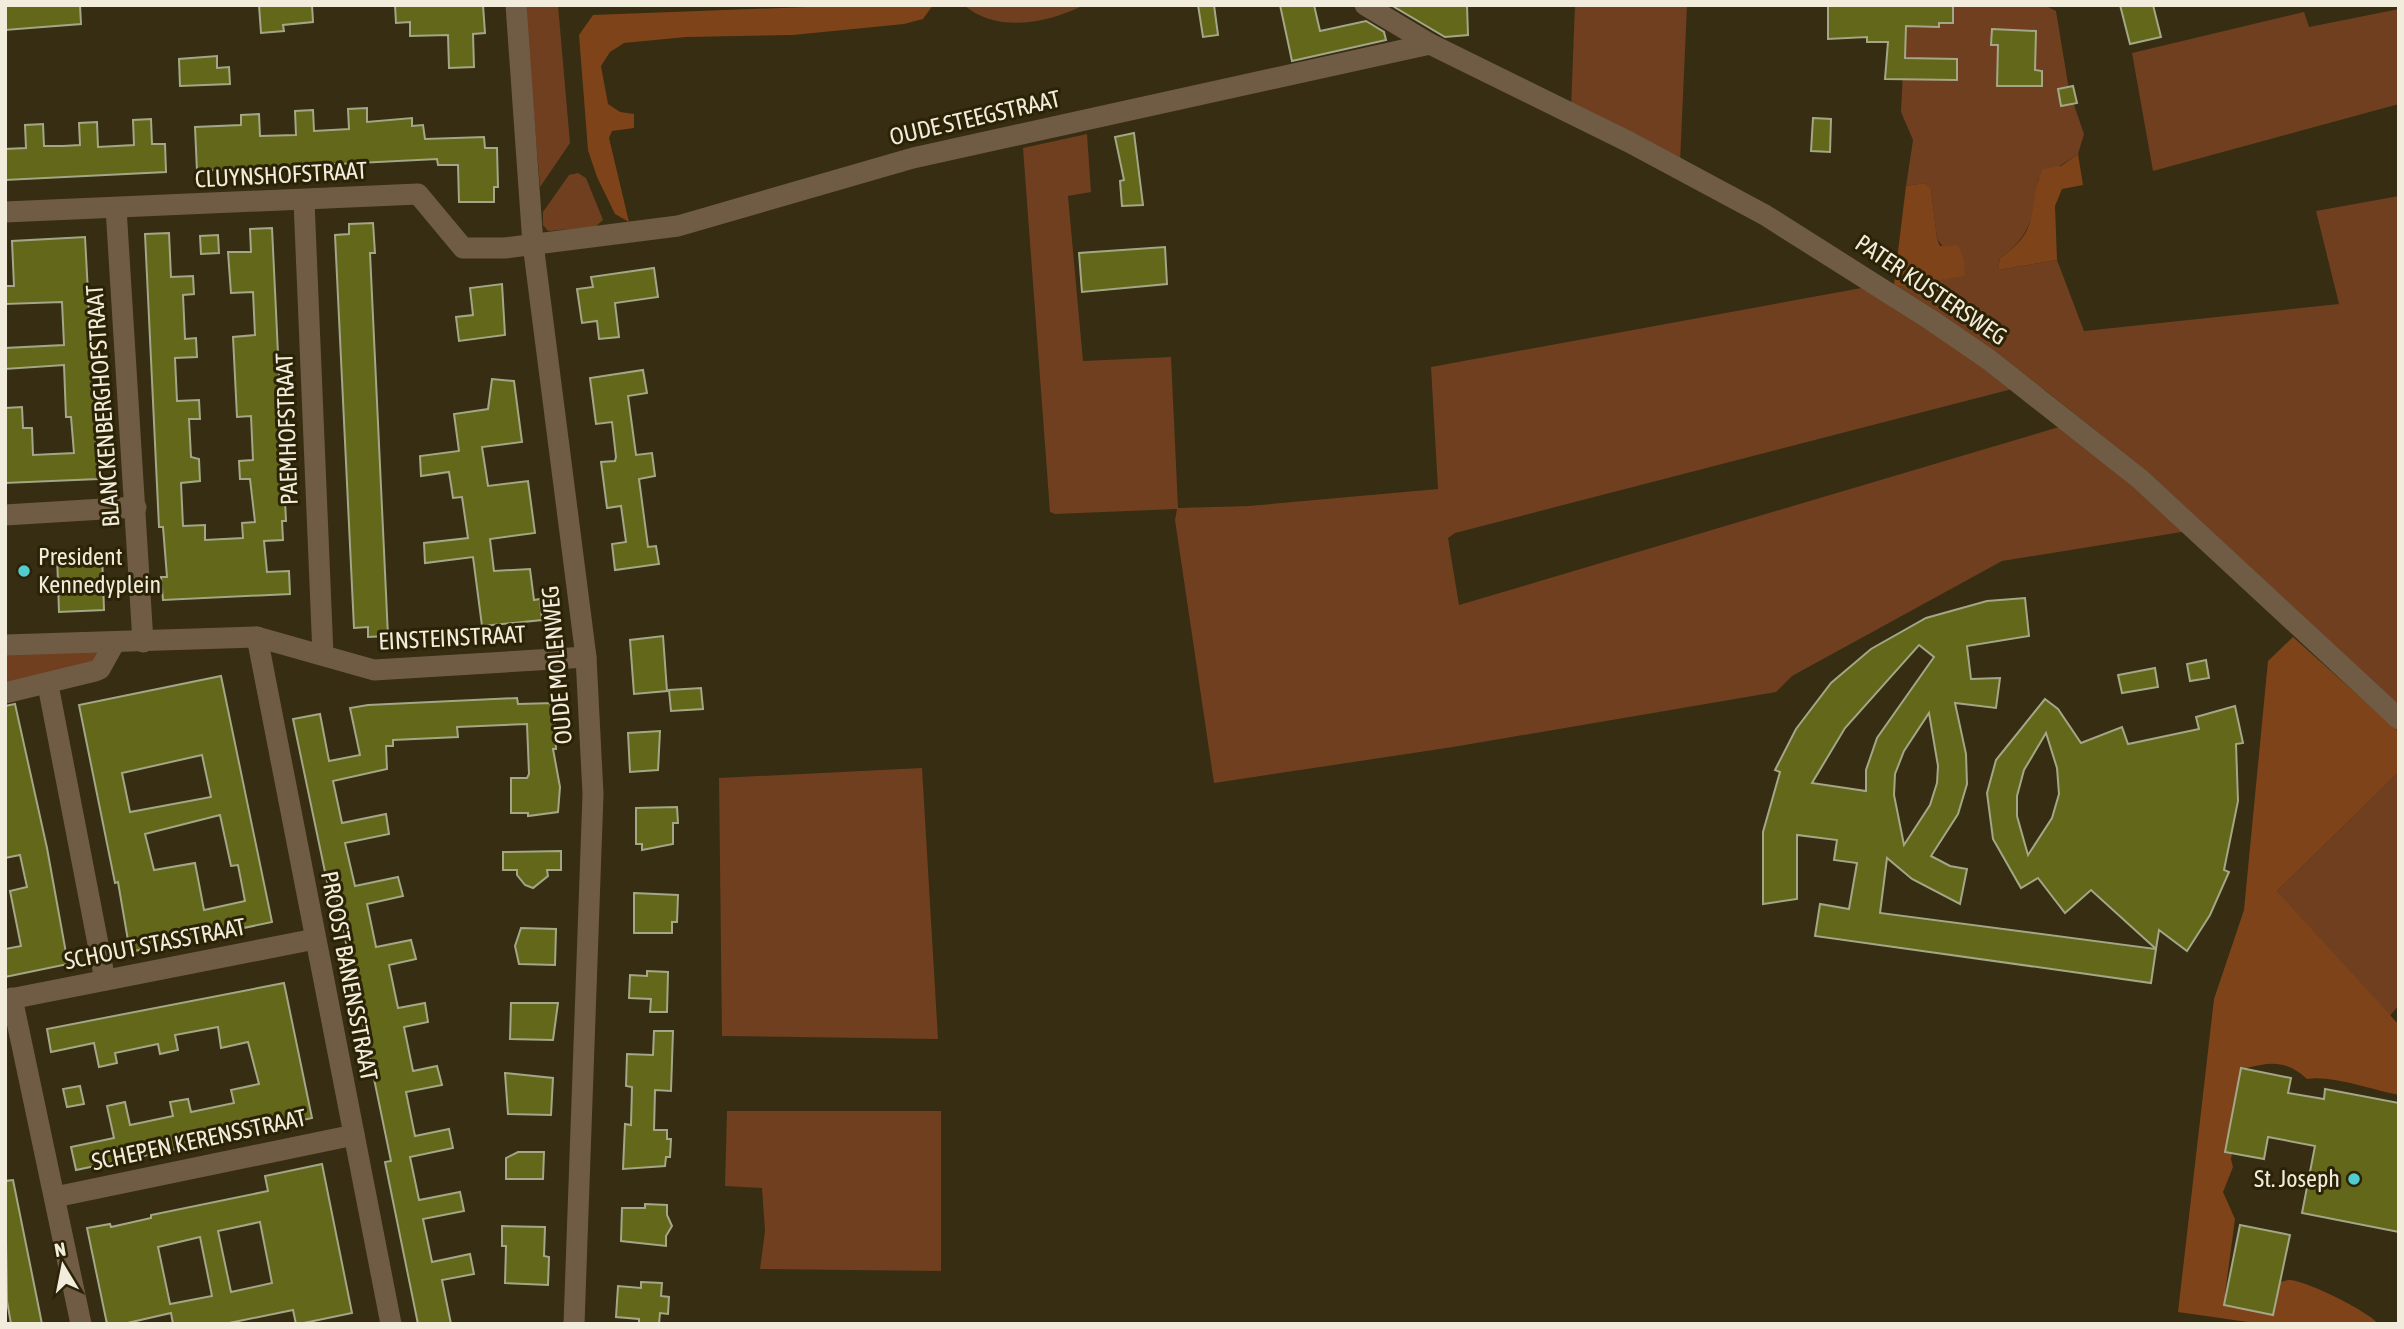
<svg xmlns="http://www.w3.org/2000/svg" width="2404" height="1329" font-family="'Asap Condensed',sans-serif">
	<style>
		.green { fill: #6f3f20 }
		.forest { fill: #7f431a }
		.building { fill: #626719; stroke: #a3a787; stroke-width: 2; fill-rule: evenodd }
		.lines { fill: none; stroke-linecap: round; stroke-linejoin: round }
		.minor { stroke: #705c45; stroke-width: 21 }
		.poi-dot { fill: #52cdcd; stroke: #2c2307; stroke-width: 2.5 }
		.labels { text-anchor: middle; stroke-width: 6; stroke-linejoin: round; paint-order: stroke }
		.street-label { font-size: 24px; fill: #f1ecdc; stroke: #2c2307 }
		.poi-label { font-size: 24px; fill: #f1ecdc; stroke: #2c2307; text-anchor: start }
	</style>
	<rect width="100%" height="100%" fill="#362d12"/>
	<g class="green">
		<path d="M525,5H558L570,143L540,187Z"/>
		<path d="M964,5H1084C1048,23 997,34 964,5Z"/>
		<path d="M1575,5H1687L1680,163L1571,109Z"/>
		<path d="M1906,5H2044L2056,11L2069,90L2084,134L2078,154L2038,180C2037,213 2028,239 2000,258L1998,270L2057,260L2084,331L2339,304L2316,211L2399,196V712L2142,468L2046,391L1898,287L1965,275L1937,239L1931,188L1925,183L1906,186L1913,140L1901,112Z"/>
		<path d="M2399,9V104L2153,171L2132,53L2304,12L2309,27Z"/>
		<path d="M1087,134L1091,192L1068,196L1083,361L1171,357L1178,508L1249,506L1438,489L1431,367L1867,287L2016,388L1455,533L1448,538L1459,605L2066,425L2188,531L2002,561L1792,676L1776,692L1453,747L1214,783L1175,520L1177,509L1055,514L1050,512L1023,148Z"/>
		<path d="M578,173L586,178L603,220L595,227L548,231L543,225V212L569,175Z"/>
		<path d="M105,648L95,665L5,686V651Z"/>
		<path d="M922,768L938,1039L722,1036L719,778Z"/>
		<path d="M2399,772V1005L2389,1017L2277,891Z"/>
		<path d="M727,1111H941V1271L760,1269L765,1231L762,1188L725,1186Z"/>
	</g>
	<g class="forest">
		<path d="M860,5H933L923,19L904,24L793,35L686,37L624,43L610,52L601,66L608,104L620,112L634,114V128L612,131L609,138L629,222L615,214L597,177L588,150L579,35L593,15Z"/>
		<path d="M2078,154L2083,185L2062,189L2055,206L2057,260L1998,270L2000,258C2045,228 2025,206 2043,169L2061,166Z"/>
		<path d="M1925,183L1931,188L1937,239L1940,246L1958,245L1964,260L1965,276L1898,287L1894,284L1906,186Z"/>
		<path d="M2293,637L2399,732V772L2277,891L2399,1025V1095C2372,1090 2332,1075 2307,1079C2287,1061 2272,1061 2247,1068L2231,1159L2233,1167L2223,1192L2235,1219L2225,1294C2246,1299 2267,1284 2288,1280C2302,1278 2372,1313 2378,1324H2262L2178,1312L2214,999L2244,910L2268,661Z"/>
	</g>
	<g class="building">
		<path d="M5,5H80L81,24L5,30Z"/>
		<path d="M259,5H312L313,22L283,25L284,31L261,33Z"/>
		<path d="M395,5H483L485,33L473,34L474,67L449,68L448,35L410,36V22L396,23Z"/>
		<path d="M1198,5H1214L1218,35L1203,37Z"/>
		<path d="M1280,5H1314L1320,31L1366,21L1384,32L1386,40L1292,61Z"/>
		<path d="M1391,5H1467L1468,35L1445,37Z"/>
		<path d="M1828,5H1953V23H1939V27L1906,26L1905,58L1957,59V80L1885,79L1888,42H1867V37L1828,39Z"/>
		<path d="M2120,5H2153L2161,37L2130,44Z"/>
		<path d="M1992,29L2036,31L2035,70L2042,71V86H1997L1998,45H1991Z"/>
		<path d="M217,56V68L229,67L230,84L180,86L179,59Z"/>
		<path d="M2073,86L2077,103L2061,106L2058,89Z"/>
		<path d="M367,108V122L412,118V126L423,125L425,139L484,137L485,148H497L498,187H494V202H459L458,165H438L437,159L197,171L195,127L241,125V115L259,114L260,136L296,135L295,111L313,110L314,131L349,129L348,109Z"/>
		<path d="M1813,118L1831,119L1830,152L1811,151Z"/>
		<path d="M151,119L152,144H165L166,172L5,180V149L26,148L25,125L43,124L44,146H63L80,145L79,123L97,122L98,147L134,145L133,120Z"/>
		<path d="M1134,133L1143,205L1122,206L1120,181L1124,180L1115,137Z"/>
		<path d="M373,223L375,253H370L388,636L368,637V627L354,628L335,235L349,234V224Z"/>
		<path d="M272,228L286,521H282L283,540L264,541L267,572L289,571L290,594L163,600L161,577H167L163,527H159L145,234L169,233L171,277L193,276L194,294L183,295L185,339L196,338L197,357L175,358L177,401L199,400L200,419H189L191,457L199,459L200,481L181,483L183,526L205,525V540L243,538L242,523L255,522L250,479H240L239,461L253,460L251,416L237,417L233,337L255,335L253,292L231,293L228,252H251L250,229Z"/>
		<path d="M218,235L219,253L201,254L200,236Z"/>
		<path d="M85,237L98,479L5,483V408L22,407L23,428H32L33,455L74,453L71,417H66L64,365L5,369V348L64,345L62,302L5,304V286H14L12,241Z"/>
		<path d="M1165,247L1167,284L1082,292L1079,253Z"/>
		<path d="M654,268L658,297L615,303L619,337L599,339L597,321L582,323L577,289L593,287L591,277Z"/>
		<path d="M502,284L505,335L459,341L456,317L473,315L470,288Z"/>
		<path d="M643,370L647,393L628,396L636,455L652,453L655,476L639,479L648,547L656,546L659,564L615,570L612,544L626,542L621,506L607,508L601,462L615,461L616,457L612,422L596,424L590,378Z"/>
		<path d="M492,379L514,381L522,442L482,447L488,486L528,481L535,533L490,539L494,571L530,569L534,600L540,599L542,620L482,626L473,557L425,563L424,543L468,538L462,497L453,498L449,472L421,476L420,456L459,451L454,414L488,409Z"/>
		<path d="M102,553L104,610L59,612L57,555Z"/>
		<path d="M2025,598L2029,636L1967,646L1971,679L2000,678L1996,708L1955,703L1966,754L1967,784L1958,814L1931,856L1950,866L1967,869L1960,904L1912,879L1887,858L1880,913L2156,949L2151,983L1815,936L1820,904L1849,909L1857,863L1834,860L1837,840L1797,835V899L1763,904V832L1780,772L1775,770L1796,729L1831,683L1871,649L1926,618L1987,601ZM1919,645L1934,657L1877,738L1866,770V791L1812,783L1845,728ZM1929,713L1938,766L1937,783L1930,805L1904,845L1894,795L1895,774L1904,751Z"/>
		<path d="M663,636L667,691L634,694L630,640Z"/>
		<path d="M2206,660L2209,678L2190,681L2187,664Z"/>
		<path d="M2155,668L2158,687L2122,693L2118,675Z"/>
		<path d="M221,676L272,922L130,952L118,882L115,883L79,705ZM202,755L211,797L130,812L122,773ZM220,815L231,866L238,865L245,901L204,910L195,863L154,870L145,834Z"/>
		<path d="M701,688L703,709L671,711L669,690Z"/>
		<path d="M517,698L518,704L554,703L556,749H553L560,787L558,812L528,816V813H511V778H527L529,774L527,724L457,727L458,737L393,740V746H386L387,769L333,781L342,823L386,814L389,834L345,843L355,886L398,877L403,896L367,904L376,947L411,940L416,959L389,965L398,1008L425,1003L428,1022L404,1027L413,1071L437,1066L442,1085L406,1092L415,1136L449,1129L453,1148L410,1157L419,1200L460,1192L462,1201L464,1211L423,1219L432,1262L470,1254L474,1274L442,1280L451,1324H418L385,1162L391,1161L335,890L329,891L293,719L320,714L329,761L360,755L350,708L368,705Z"/>
		<path d="M2045,699L2058,709L2081,743L2122,727L2128,744L2199,729L2196,717L2235,706L2243,743L2236,744L2238,801L2224,870L2229,872L2210,915L2187,951L2159,930L2156,949L2091,890L2065,913L2038,878L2021,888L1993,839L1987,793L1996,760ZM2046,733L2057,768L2059,794L2052,818L2028,855L2017,816V796L2024,770Z"/>
		<path d="M15,704L47,848L68,964L5,977V949L21,946L10,891L27,887L20,855L5,858V706Z"/>
		<path d="M660,731L658,770L630,772L628,733Z"/>
		<path d="M677,807L678,823H673V844L642,850V844H636V808Z"/>
		<path d="M561,851V870H547L548,876L533,888L525,885L517,875V870H503V852Z"/>
		<path d="M634,893L678,895L677,922H672V933H634Z"/>
		<path d="M521,928L556,929L555,965L519,964L515,946Z"/>
		<path d="M647,971L668,972L667,1012H650L651,999L629,998L630,975L647,976Z"/>
		<path d="M284,983L312,1118L289,1123L288,1118L237,1129L239,1136L76,1170L71,1147L114,1138L107,1106L125,1102L130,1125L173,1116L170,1102L188,1099L191,1112L234,1103L231,1090L259,1084L248,1042L221,1048L218,1027L175,1035L178,1050L160,1054L158,1044L115,1053L117,1063L99,1067L94,1043L51,1052L47,1029Z"/>
		<path d="M511,1003H558L553,1040L510,1039Z"/>
		<path d="M654,1031H673L671,1091L655,1090L654,1130H667V1139H671L670,1157H666L665,1166L623,1169L625,1124L631,1125L632,1087L626,1086L627,1054L653,1055Z"/>
		<path d="M2241,1068L2291,1078L2288,1093L2324,1099L2325,1089L2399,1103V1232L2302,1213L2315,1146L2268,1137L2264,1159L2225,1152Z"/>
		<path d="M505,1073L553,1078L551,1115L508,1114Z"/>
		<path d="M80,1086L84,1104L67,1107L63,1089Z"/>
		<path d="M518,1152H544L543,1179H506V1158Z"/>
		<path d="M322,1164L352,1313L299,1324H296L293,1310L224,1324H173L171,1313L123,1324H107L87,1228L110,1224L111,1227L151,1218V1215L268,1191L265,1176ZM260,1222L272,1283L231,1292L218,1231ZM200,1237L212,1296L170,1304L158,1247Z"/>
		<path d="M13,1180L36,1294L42,1324H11L7,1301L5,1181Z"/>
		<path d="M645,1204L667,1205V1215L672,1226L666,1236V1246L621,1241L622,1208H645Z"/>
		<path d="M2240,1225L2290,1235L2273,1315L2224,1305Z"/>
		<path d="M502,1226L545,1227L544,1256L549,1257L548,1285L505,1283L506,1246H502Z"/>
		<path d="M641,1282L662,1283L661,1296L669,1297L668,1314L660,1313L659,1324H639V1319L616,1317L618,1286L641,1288Z"/>
	</g>
	<g class="lines">
		<g class="minor">
			<path d="M516,5L533,244L586,657L593,794L574,1324"/>
			<path d="M1365,5L1430,44L1629,142L1765,215L1931,320L1988,359L2140,479L2399,719"/>
			<path d="M304,201L323,655"/>
			<path d="M116,208L143,642"/>
			<path d="M5,212L418,194L463,248H505L678,226L913,158L1430,44"/>
			<path d="M5,515L136,507"/>
			<path d="M257,637L391,1324"/>
			<path d="M5,645L257,637L374,670L586,657"/>
			<path d="M48,685L105,980"/>
			<path d="M5,693L95,671L100,669L115,642"/>
			<path d="M12,998L81,1324"/>
			<path d="M5,1000L315,939"/>
			<path d="M55,1197L354,1135"/>
		</g>
	</g>
	<g class="poi-dot">
		<circle cx="24" cy="571" r="7"/>
		<circle cx="2354" cy="1179" r="7"/>
	</g>
	<g class="labels">
		<g class="street-label">
			<text transform="translate(975 118) rotate(-13)" y="8">OUDE STEEGSTRAAT</text>
			<text transform="translate(281 175) rotate(-3)" y="8">CLUYNSHOFSTRAAT</text>
			<text transform="translate(1931 290) rotate(34)" y="8">PATER KUSTERSWEG</text>
			<text transform="translate(103 406) rotate(-94)" y="8">BLANCKENBERGHOFSTRAAT</text>
			<text transform="translate(287 429) rotate(-92)" y="8">PAEMHOFSTRAAT</text>
			<text transform="translate(452 638) rotate(-3)" y="8">EINSTEINSTRAAT</text>
			<text transform="translate(557 665) rotate(-95)" y="8">OUDE MOLENWEG</text>
			<text transform="translate(155 944) rotate(-11)" y="8">SCHOUT STASSTRAAT</text>
			<text transform="translate(349 976) rotate(79)" y="8">PROOST BANENSSTRAAT</text>
			<text transform="translate(199 1140) rotate(-12)" y="8">SCHEPEN KERENSSTRAAT</text>
		</g>
		<g class="poi-label">
			<text x="38" y="565">President<tspan x="38" dy="28">Kennedyplein</tspan></text>
			<text x="2340" y="1187" text-anchor="end">St. Joseph</text>
		</g>
	</g>
	<rect width="2404" height="1329" fill="none" stroke="#f1ecdc" stroke-width="14"/>
	<g transform="translate(63 1266) rotate(350)" stroke="#2c2307" stroke-width="5" paint-order="stroke">
	<path d="M0-5L12 26L0 18L-12 26Z" fill="#f1ecdc"/>
	<text y="-10" font-size="19" font-weight="bold" text-anchor="middle" fill="#f1ecdc">N</text>
	</g>
</svg>
